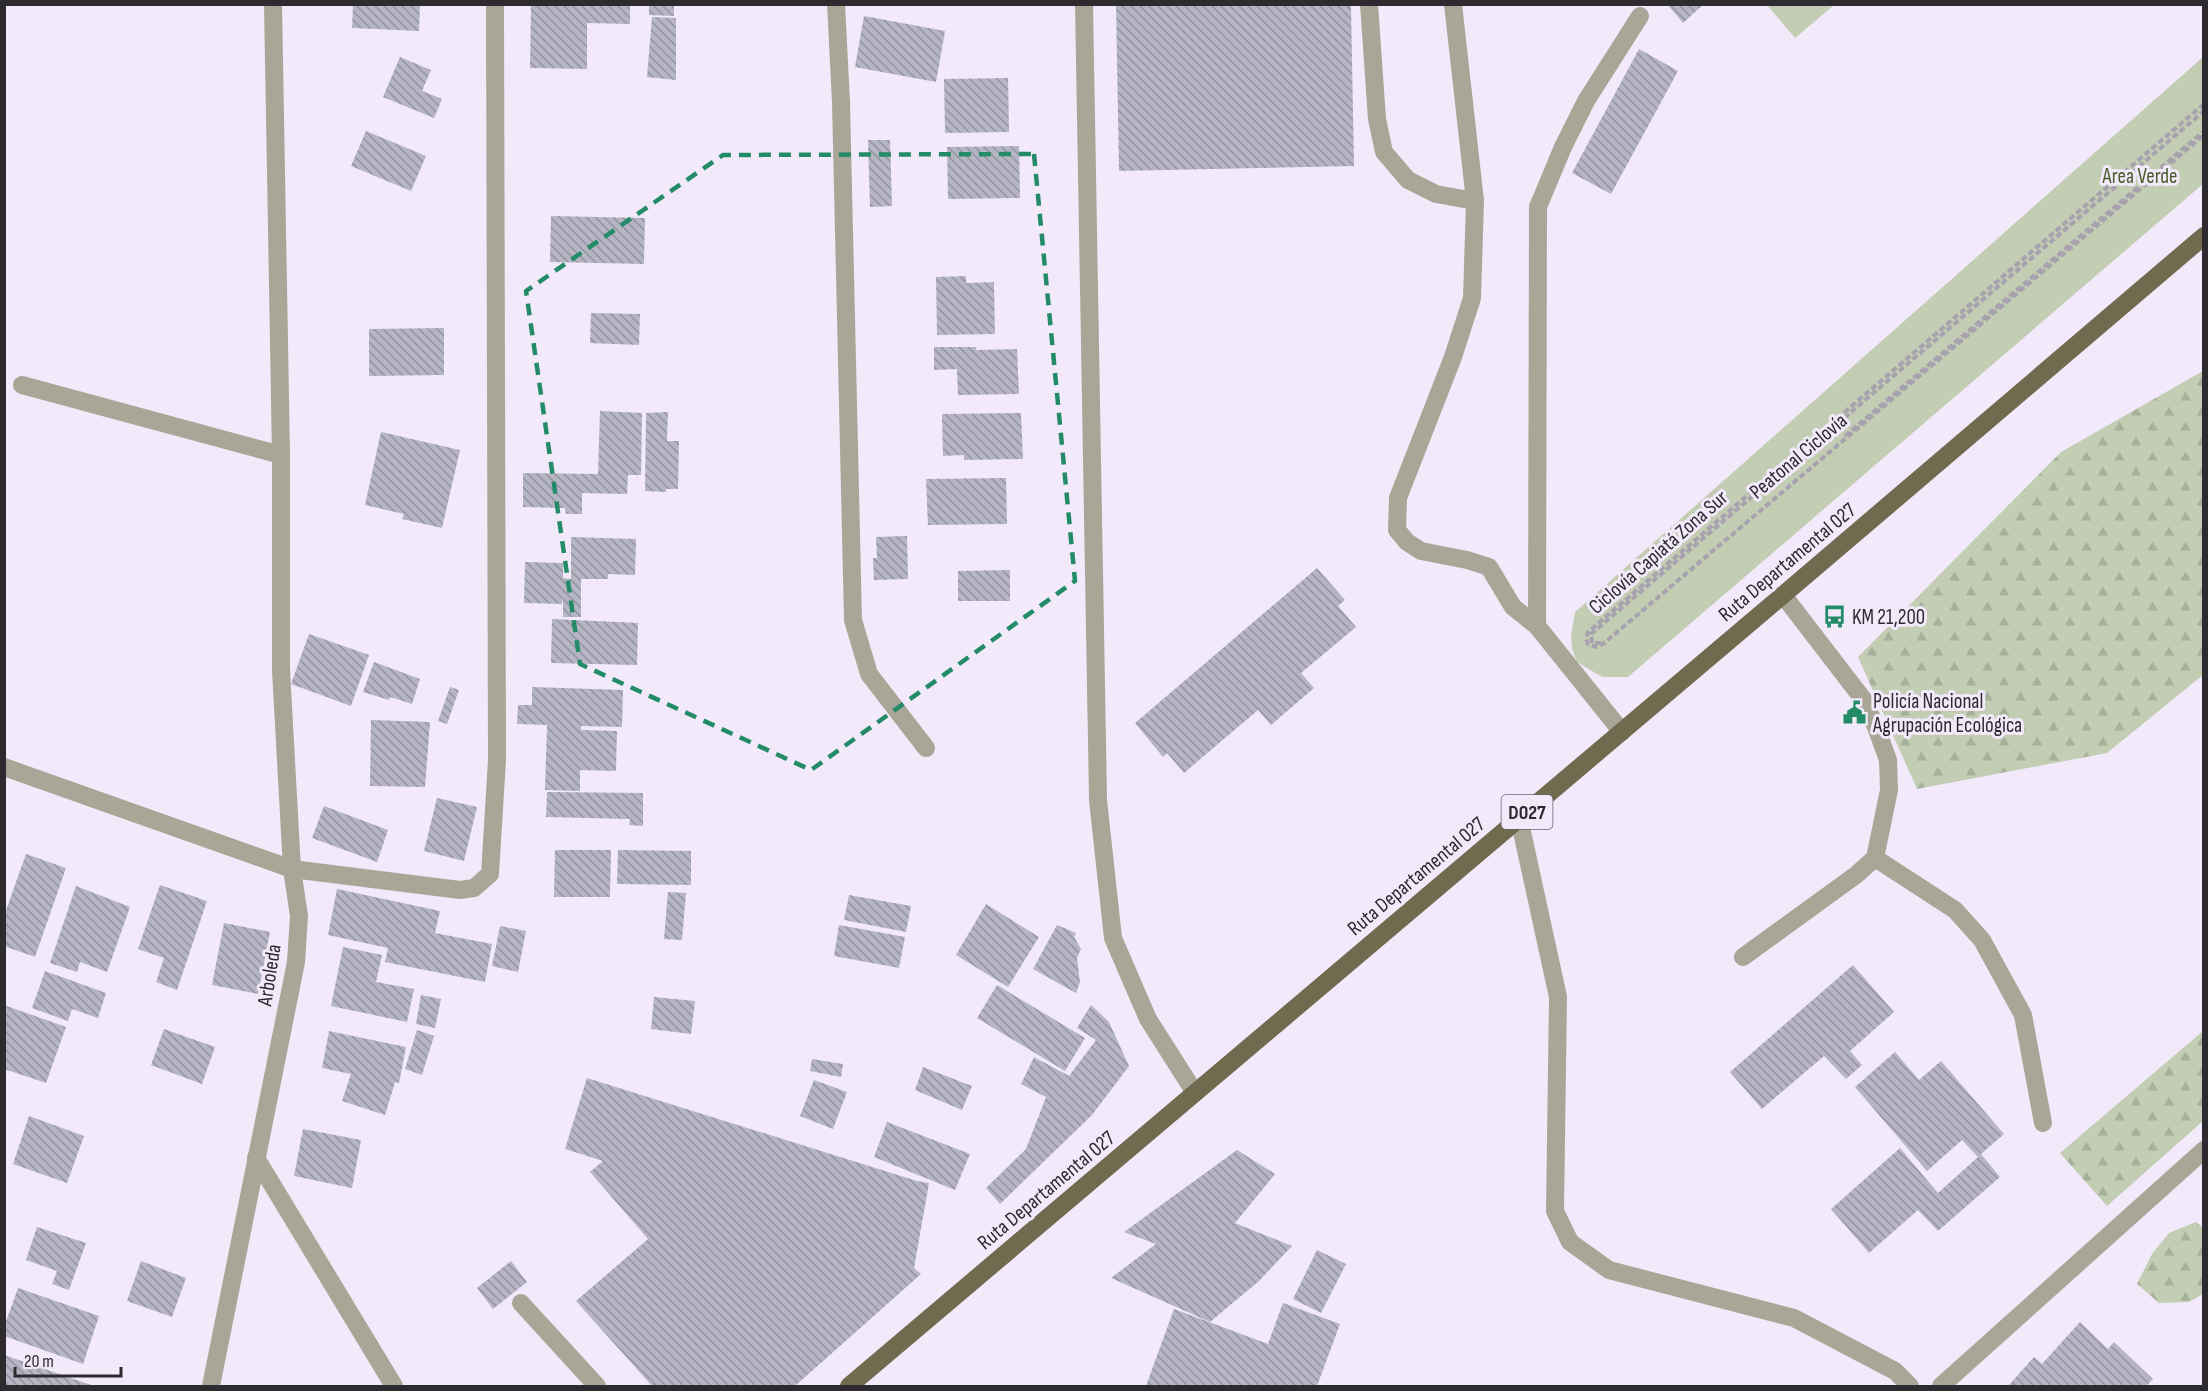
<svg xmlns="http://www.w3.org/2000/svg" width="2208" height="1391" font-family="'Sofia Sans Condensed',sans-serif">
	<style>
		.green { fill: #c2cdb4 }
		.forest { fill: url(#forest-firs) }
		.building { fill: url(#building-back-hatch) }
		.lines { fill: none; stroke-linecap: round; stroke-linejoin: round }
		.path { stroke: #a8a1ae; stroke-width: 4; stroke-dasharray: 6 3; stroke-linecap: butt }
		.lane { stroke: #aaa697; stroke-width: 18 }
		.street { stroke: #aaa697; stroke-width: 18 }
		.primary { stroke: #716a4f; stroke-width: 18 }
		.marked { fill: none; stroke: #238b67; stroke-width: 4.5; stroke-dasharray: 12 8; stroke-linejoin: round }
		.labels { text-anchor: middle; stroke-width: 6; stroke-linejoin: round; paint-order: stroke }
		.shield { fill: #f2eafa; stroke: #68646d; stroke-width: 1.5 }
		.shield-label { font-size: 20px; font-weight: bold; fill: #2d2a30 }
		.park-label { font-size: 21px; fill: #485d2b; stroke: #f2eafa }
		.street-label { font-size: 21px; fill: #2d2a30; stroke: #f2eafa }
		.poi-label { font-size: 21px; fill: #2d2a30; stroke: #f2eafa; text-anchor: start }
	</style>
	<defs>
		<pattern id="forest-firs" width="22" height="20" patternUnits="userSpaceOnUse" patternTransform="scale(1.5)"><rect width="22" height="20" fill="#c2cdb4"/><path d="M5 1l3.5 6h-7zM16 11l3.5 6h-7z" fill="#a7b09b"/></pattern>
		<pattern id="building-back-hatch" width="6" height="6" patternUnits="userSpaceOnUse" patternTransform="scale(1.5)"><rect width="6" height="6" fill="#b6b5c4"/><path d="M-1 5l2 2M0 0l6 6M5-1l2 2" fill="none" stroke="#9493a0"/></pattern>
	</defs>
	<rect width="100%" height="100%" fill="#f2eafa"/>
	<g class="green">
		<path d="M1767,5H1834L1795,38Z"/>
		<path d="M2203,57V184L1628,677H1602L1577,662L1572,649L1571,636L1575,612Z"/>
	</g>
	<g class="forest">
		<path d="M2203,371V675L2107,753L1917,789L1858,657L2061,452Z"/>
		<path d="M2203,1031V1121L2107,1206L2060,1153Z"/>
		<path d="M2196,1222L2203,1228V1294L2189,1302L2159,1303L2137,1284L2152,1254L2169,1233Z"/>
	</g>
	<g class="building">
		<path d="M353,4H420L419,31L352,28Z"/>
		<path d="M531,4H630V24L587,23V69L530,68Z"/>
		<path d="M649,4H674V16L649,15Z"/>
		<path d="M1333,4V6H1351L1354,166L1119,171L1116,5Z"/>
		<path d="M1667,4H1704L1683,23Z"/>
		<path d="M864,16L945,31L936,82L855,67Z"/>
		<path d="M652,17L676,18V80L647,77Z"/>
		<path d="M1639,49L1678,71L1611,194L1572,173Z"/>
		<path d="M400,57L431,70L422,91L442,99L434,118L383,97Z"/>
		<path d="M1008,78L1009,132L945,133L944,79Z"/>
		<path d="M366,131L426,156L411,191L351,166Z"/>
		<path d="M868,140H890L892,206L870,207Z"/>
		<path d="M1019,146L1020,198L948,199L947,147Z"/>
		<path d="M551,216L645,218L644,264L550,262Z"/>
		<path d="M966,276V283L994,282L995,334L937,335L936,277Z"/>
		<path d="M591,313L640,314L639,345L590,343Z"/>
		<path d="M444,328V375L369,376V329Z"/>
		<path d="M934,347H976V350L1017,349L1019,394L958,395L957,369L934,370Z"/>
		<path d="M600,411L642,413L641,475H628L627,494L582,493V514H566L565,508L523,507V473L598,474Z"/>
		<path d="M668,412L667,441H679L678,489H666V492L645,491L646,413Z"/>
		<path d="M1021,413L1023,459L964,460V455L943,456L942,414Z"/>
		<path d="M381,432L460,450L442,528L402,519L404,514L365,505Z"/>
		<path d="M1006,478L1007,524L928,525L926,479Z"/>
		<path d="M907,536L908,579L874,580L873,558H877L876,537Z"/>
		<path d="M571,537L636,539L635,575L608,574V579H581V617H563V597L562,604L524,603L525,562L563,563V578L571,579Z"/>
		<path d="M1317,568L1345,600L1338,606L1356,627L1301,673L1314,688L1271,725L1258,710L1184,773L1167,753L1163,757L1135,723Z"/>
		<path d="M1010,570V601H958V571Z"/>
		<path d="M552,619L638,623L637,665L551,663Z"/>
		<path d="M309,634L369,655L351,706L291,684Z"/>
		<path d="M374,662L420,679L412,704L390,697L389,700L363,692Z"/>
		<path d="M450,687L459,690L447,724L438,721Z"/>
		<path d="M532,687L623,690L622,727L581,726V730L617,731L616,771L580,770V791L545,790L547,725L517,724L518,705H532Z"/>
		<path d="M371,720L430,722L425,787L370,786Z"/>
		<path d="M547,792L643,793V826L629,825L630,819L546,817Z"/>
		<path d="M437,798L477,807L464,861L424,851Z"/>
		<path d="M324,806L388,830L377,862L312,838Z"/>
		<path d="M555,850H611L610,897H554Z"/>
		<path d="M618,850L691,851V885L617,884Z"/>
		<path d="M26,854L66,868L35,957L4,946V916Z"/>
		<path d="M160,885L207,901L177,990L156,982L164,958L138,949Z"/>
		<path d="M76,886L130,907L107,972L80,962L77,972L50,963Z"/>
		<path d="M337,889L440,911L435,933L492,944L485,982L385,962L388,948L328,935Z"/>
		<path d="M668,892L686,893L682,940L664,939Z"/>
		<path d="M849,895L911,906L906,932L844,920Z"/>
		<path d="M986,904L1039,937L1008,987L956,955Z"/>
		<path d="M224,923L270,932L258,994L212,985Z"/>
		<path d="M839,925L905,937L899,968L834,956Z"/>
		<path d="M1057,925L1076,933L1074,937L1081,949L1077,958L1080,982L1076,993L1033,969Z"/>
		<path d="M500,926L526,931L518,972L492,966Z"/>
		<path d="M343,947L382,955L376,982L414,989L407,1022L331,1006Z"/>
		<path d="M1853,965L1894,1012L1850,1051L1862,1065L1846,1079L1824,1056L1762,1109L1730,1072Z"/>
		<path d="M45,971L106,993L98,1018L72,1009L68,1021L32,1008Z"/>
		<path d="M997,985L1085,1038L1065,1071L977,1018Z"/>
		<path d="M421,995L441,999L435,1028L416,1024Z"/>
		<path d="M654,997L695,1001L691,1034L651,1029Z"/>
		<path d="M4,1005L66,1027L46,1083L4,1069Z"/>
		<path d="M1091,1005L1109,1022L1129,1066L1092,1115L1000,1204L986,1188L1026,1149L1046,1097L1021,1084L1034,1057L1069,1076L1096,1040L1077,1028Z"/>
		<path d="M164,1029L215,1047L202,1084L151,1065Z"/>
		<path d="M417,1030L434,1036L422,1075L405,1069Z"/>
		<path d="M329,1031L406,1047L399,1083L395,1082L385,1115L342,1101L351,1074L322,1068Z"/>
		<path d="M1895,1052L1919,1080L1941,1061L2004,1134L1981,1154L2000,1177L1938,1231L1918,1210L1869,1253L1831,1209L1900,1148L1938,1193L1978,1157L1962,1140L1927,1171L1855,1087Z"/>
		<path d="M812,1059L843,1064L841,1077L810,1071Z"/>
		<path d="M923,1067L972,1086L962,1110L915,1090Z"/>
		<path d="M587,1078L917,1181L929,1183L914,1268L921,1274L795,1386H652L576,1301L648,1239L590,1172L603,1161L565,1149Z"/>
		<path d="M814,1080L847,1092L833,1129L800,1116Z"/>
		<path d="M29,1116L84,1136L67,1183L13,1164Z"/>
		<path d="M887,1122L970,1154L955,1190L874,1157Z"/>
		<path d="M303,1129L361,1140L352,1188L294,1176Z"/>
		<path d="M1237,1150L1275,1174L1235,1223L1292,1246L1259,1281L1210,1322L1111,1278L1156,1244L1124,1232Z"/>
		<path d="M37,1227L86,1243L69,1290L52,1284L57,1271L26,1260Z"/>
		<path d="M1317,1250L1346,1264L1321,1313L1293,1299Z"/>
		<path d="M141,1261L186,1278L172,1317L127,1301Z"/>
		<path d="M511,1261L527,1282L493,1309L477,1288Z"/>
		<path d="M18,1288L99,1316L83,1364L4,1336V1327Z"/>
		<path d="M1283,1303L1340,1324L1317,1386H1146L1174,1309L1268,1344Z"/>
		<path d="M2080,1322L2108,1349L2114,1342L2153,1379L2146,1386H2008L2034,1357L2042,1364Z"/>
		<path d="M4,1355L94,1386H4Z"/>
	</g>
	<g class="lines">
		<g class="path">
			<path d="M2204,104L1588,632L1586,639L1588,644L1596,647L1603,644L2204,135"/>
			<path d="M1845,436L2204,131"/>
			<path d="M1601,643H1592L1591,634L2204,111"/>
		</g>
		<g class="lane">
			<path d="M273,4L281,455V670L292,869"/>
			<path d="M1369,4L1377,119L1384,152L1408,180L1436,194L1475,201"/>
			<path d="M1453,4L1475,201L1472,298L1453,357L1398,498L1397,530L1407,542L1421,551L1467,560L1489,567L1513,607L1537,626L1622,732"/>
			<path d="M22,385L281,455"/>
			<path d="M1537,626L1538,207L1563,147L1586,101L1640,16"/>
			<path d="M1875,858L1955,910L1982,940L2023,1015L2043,1123"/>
			<path d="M1743,957L1856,875L1875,858L1889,790L1888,760L1876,727L1863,699L1783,595"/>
			<path d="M521,1303L597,1386"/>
		</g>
		<g class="street">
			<path d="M836,4L841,102L853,620L869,674L926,748"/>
			<path d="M1084,4L1098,800L1113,938L1148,1019L1195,1093"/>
			<path d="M4,767L292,869L299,916L296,962L211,1386"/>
			<path d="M1519,818L1558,997L1555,1211L1570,1242L1609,1270L1794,1318L1895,1371L1910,1386"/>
			<path d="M292,869L460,890L474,888L490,874L497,760L495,4"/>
			<path d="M256,1158L394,1386"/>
			<path d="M1941,1386L2204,1150"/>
		</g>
		<path class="primary" d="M849,1386L1783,595L2204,236"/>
	</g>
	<path class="marked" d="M1034,154L1075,581L811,770L580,664L526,291L723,155Z"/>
	<defs>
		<symbol id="bus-bare" viewBox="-9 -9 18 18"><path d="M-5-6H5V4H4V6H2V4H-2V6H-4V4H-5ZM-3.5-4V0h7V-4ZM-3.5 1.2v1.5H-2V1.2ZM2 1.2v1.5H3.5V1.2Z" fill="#238b67" stroke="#f2eafa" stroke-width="2.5" paint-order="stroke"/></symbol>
		<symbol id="civic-bare" viewBox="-9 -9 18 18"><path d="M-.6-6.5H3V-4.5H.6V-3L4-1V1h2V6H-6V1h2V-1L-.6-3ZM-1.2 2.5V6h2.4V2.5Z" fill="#238b67" stroke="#f2eafa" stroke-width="2.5" paint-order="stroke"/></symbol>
	</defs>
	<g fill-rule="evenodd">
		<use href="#bus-bare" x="1818" y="600" width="33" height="33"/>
		<use href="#civic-bare" x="1838" y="696" width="33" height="33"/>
	</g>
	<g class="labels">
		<rect class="shield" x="1501.5" y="795" width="51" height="34" rx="4.5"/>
		<g class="shield-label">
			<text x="1527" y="819">D027</text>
		</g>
		<g class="park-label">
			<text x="2140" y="183">Area Verde</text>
		</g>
		<g class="street-label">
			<text transform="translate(1798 456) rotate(-40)" y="7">Peatonal Ciclovía</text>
			<text transform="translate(1658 552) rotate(-41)" y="7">Ciclovía Capiatá Zona Sur</text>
			<text transform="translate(1787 562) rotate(-40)" y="7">Ruta Departamental 027</text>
			<text transform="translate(1416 876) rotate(-40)" y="7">Ruta Departamental 027</text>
			<text transform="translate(269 975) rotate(-81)" y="7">Arboleda</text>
			<text transform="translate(1046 1190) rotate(-40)" y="7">Ruta Departamental 027</text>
		</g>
		<g class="poi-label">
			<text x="1852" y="624">KM 21,200</text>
			<text x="1873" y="708">Policía Nacional<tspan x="1873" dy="24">Agrupación Ecológica</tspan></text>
		</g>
	</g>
	<rect width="2208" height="1391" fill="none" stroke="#2d2a30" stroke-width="12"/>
	<path d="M15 1367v9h106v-9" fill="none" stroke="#2d2a30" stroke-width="3"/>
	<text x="24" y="1367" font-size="18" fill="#2d2a30" stroke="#f2eafa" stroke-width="4.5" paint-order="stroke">20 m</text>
</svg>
